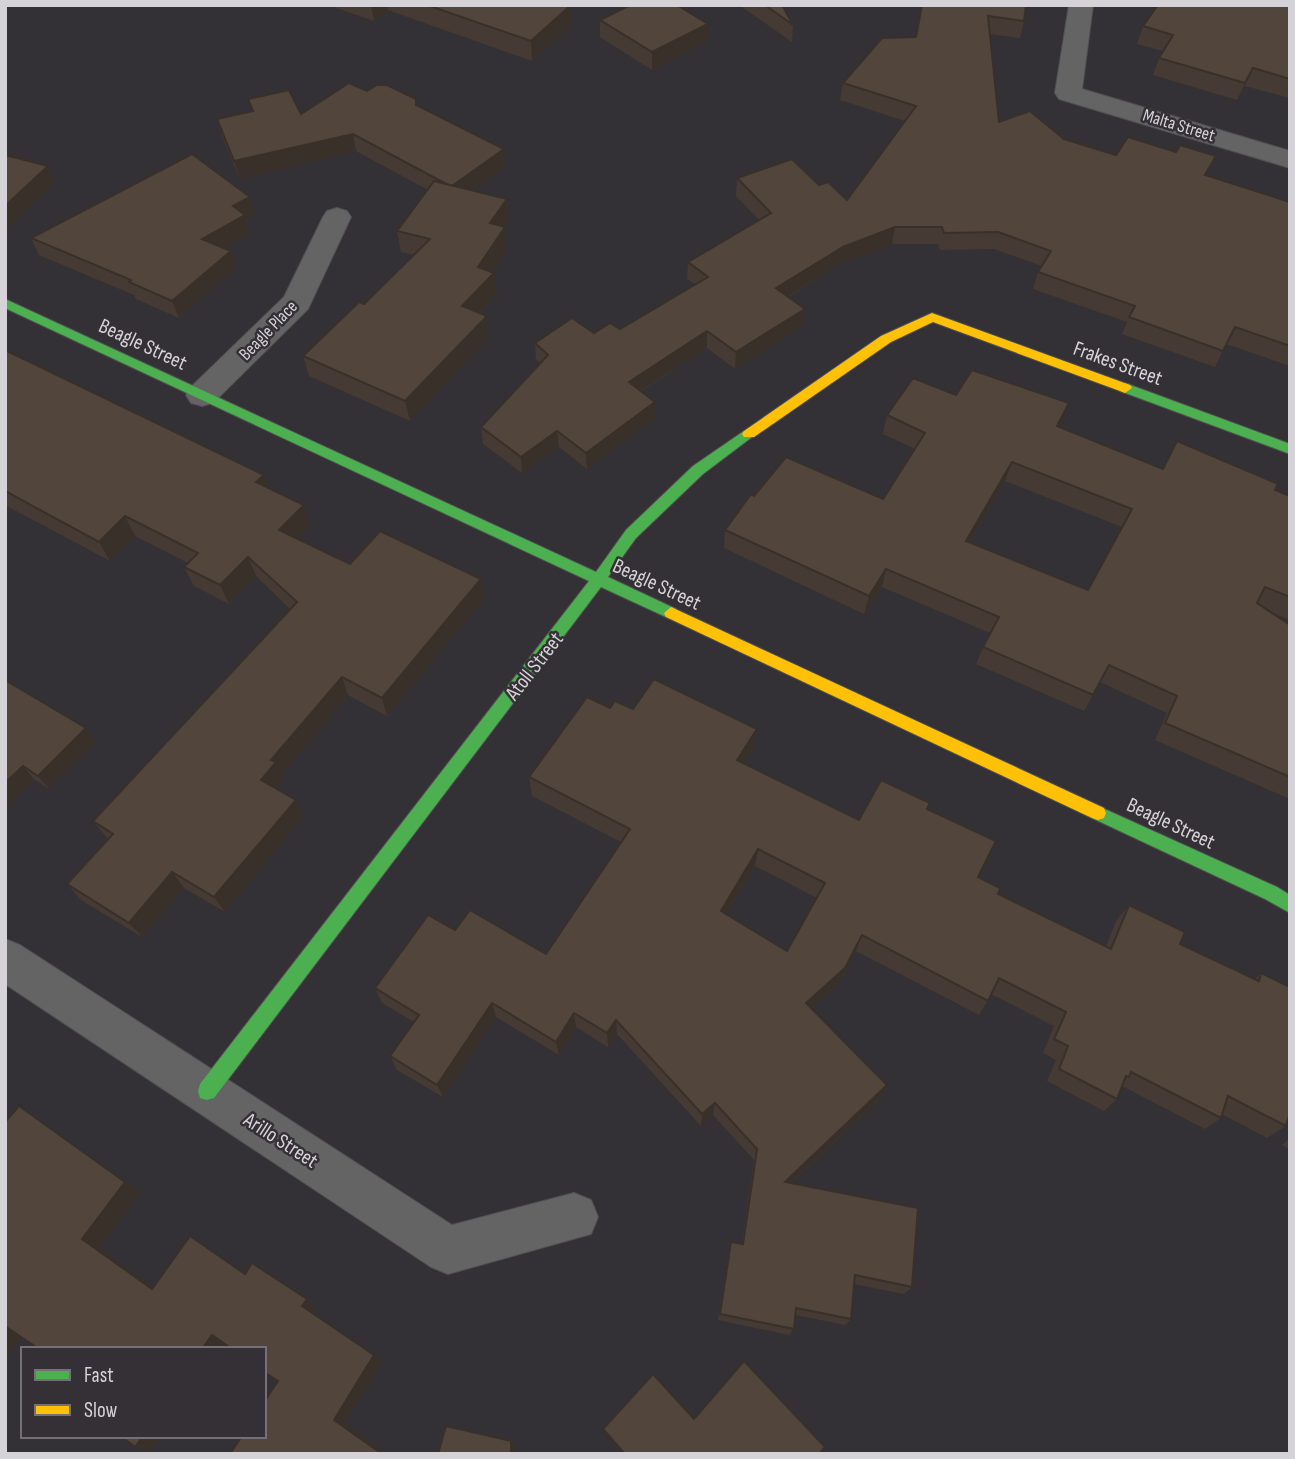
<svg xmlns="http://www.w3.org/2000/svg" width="1295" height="1459" font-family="'Sofia Sans Condensed',sans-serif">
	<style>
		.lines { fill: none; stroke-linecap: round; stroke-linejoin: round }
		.street-casing { stroke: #504f51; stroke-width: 2 }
		.fast-casing { stroke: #504f51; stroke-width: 2 }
		.slow-casing { stroke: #504f51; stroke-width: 2 }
		.street { fill: #656465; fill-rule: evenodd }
		.fast { fill: #4caf50; fill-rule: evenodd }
		.slow { fill: #ffc107; fill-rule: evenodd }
		.wall { fill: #463b34; fill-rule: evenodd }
		.shaded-wall { fill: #39302a }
		.building { fill: #51453c; stroke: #39302a; stroke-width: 2; fill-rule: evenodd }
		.labels { text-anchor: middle; stroke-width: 5; stroke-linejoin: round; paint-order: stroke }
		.far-street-label { font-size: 18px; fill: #d5d3d7; stroke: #343036 }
		.street-label { font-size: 21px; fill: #d5d3d7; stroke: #343036 }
	</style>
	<rect width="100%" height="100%" fill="#333135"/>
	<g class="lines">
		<defs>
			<g id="street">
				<path d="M1069,5H1093L1082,89L1290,151V168L1059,99L1055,93Z"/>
				<path d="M337,208L347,211L351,217L308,309L213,403L202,406L191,403L186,395L191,387L284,297L323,217L327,211Z"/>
				<path d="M5,939L20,945L452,1225L574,1193L591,1200L598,1217L591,1234L448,1274L431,1267L5,984Z"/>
			</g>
			<g id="fast">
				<path d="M5,299L596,572L626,530L693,466L744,431H754L756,434L703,474L636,538L608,577L676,609L678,613L676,617H666L601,587L214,1098L207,1100L200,1098L198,1091L200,1084L589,581L5,308Z"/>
				<path d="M1125,383L1290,444V454L1120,391L1118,388Z"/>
				<path d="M1098,806L1277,887L1290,895V913L1265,899L1092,818L1090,813L1092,808Z"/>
			</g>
			<g id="slow">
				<path d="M932,313L1130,385L1132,388L1125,393L1120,391L933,322L891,342L754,437H744L742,434L744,431L881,336Z"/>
				<path d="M671,607L1104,808L1106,813L1104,818L1098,820L1092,818L666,617L664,613Z"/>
			</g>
		</defs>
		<use href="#street" class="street-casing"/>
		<use href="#fast" class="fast-casing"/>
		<use href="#slow" class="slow-casing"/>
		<use href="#street" class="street"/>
		<use href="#fast" class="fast"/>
		<use href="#slow" class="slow"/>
	</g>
	<g class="wall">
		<path d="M328,5H571L572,25L532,61L388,10L374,21Z"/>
		<path d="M739,5H782L793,25L792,42Z"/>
		<path d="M922,5L1024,21L1020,38L990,34L999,122L1064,139L1116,155L1207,175L1290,202V366L1226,344L1215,367L1122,334L1127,322L1033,289L1038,272L1042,266L994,249L940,250L938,244H892L840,264L788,297L803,326L735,369L707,348L641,391L655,419L587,469L559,447L522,473L483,444L481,427L540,363L536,359L535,343L620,329L695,284L687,279L688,262L759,220L736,196L737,178L819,185L847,200L905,121L840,100L843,83L916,37Z"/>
		<path d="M1290,5V98L1245,86L1237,100L1153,75L1159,58L1163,51L1137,44L1143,26Z"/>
		<path d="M600,20L707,41L652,70L600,37Z"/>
		<path d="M367,91L416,99L417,105L505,167L472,190L507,199L509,219L504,227L507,248L491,272L494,273L497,294L479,313L487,316L489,337L410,421L309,376L303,356L364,304L414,255L401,252L397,231L428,190L356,151L240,179L222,136L217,119L252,111L248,99L301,114Z"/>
		<path d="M250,197L255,214L246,219L250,233L223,248L236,268L179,318L136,299L134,295L39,255L31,238Z"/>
		<path d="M5,350L269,488L304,505L310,525L297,539L350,564L481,579L484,599L387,716L348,695L281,775L284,779L276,788L304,816L225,912L184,888L142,937L81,900L67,884L108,839L93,821L290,609L256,576L229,604L194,586L184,567L188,563L135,536L110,561L5,505Z"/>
		<path d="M956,395L1069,403L1060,427L1163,469L1275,490L1290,496V620L1270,612L1290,625V799L1155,740L1167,713L1100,682L1084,711L976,664L983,647L990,633L882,587L864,614L724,548L725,530L754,496L883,499L915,449L883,434L887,415ZM1005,481L1122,527L1088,590L970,542Z"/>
		<path d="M5,680L96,741L49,789L34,779L5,809Z"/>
		<path d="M610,708L633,709L757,729L754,748L744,764L859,820L930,803L928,809L978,877L998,894L1106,947L1116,921L1129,905L1180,944L1255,979L1261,973L1286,1126L1267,1138L1222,1114L1221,1118L1205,1129L1122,1086L1117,1099L1104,1111L1047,1081L1056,1060L1043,1053L1054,1026L991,994L979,1015L856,951L840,983L811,1008L887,1085L880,1098L791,1183L912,1287L904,1294L854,1284L851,1319L845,1325L796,1315L794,1329L789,1335L718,1320L729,1250L731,1242L742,1243L754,1160L713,1115L701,1126L617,1034L608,1047L576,1027L559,1055L496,1017L443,1097L397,1070L390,1056L414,1022L382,1003L375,988L455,930L546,954L621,842L532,796L529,777ZM755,866L817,898L787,951L726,915Z"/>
		<path d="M1290,1138V1150L1282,1145Z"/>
	</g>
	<g class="shaded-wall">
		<path d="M371,5H387L388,10L374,21Z"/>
		<path d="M571,5L572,25L532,61L531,41Z"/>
		<path d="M708,24L707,41L652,70V52Z"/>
		<path d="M1253,68L1245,86L1237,100L1245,83Z"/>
		<path d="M353,134L356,151L240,179L234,161Z"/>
		<path d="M504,149L505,167L454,204L451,186Z"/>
		<path d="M48,166L55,182L5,231V206Z"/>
		<path d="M250,197L255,214L246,219L250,233L208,256L202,239L233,206Z"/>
		<path d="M507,199L509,219L492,244L490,223Z"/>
		<path d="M505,227L507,248L483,285L494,273L497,294L465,327L462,306L478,267Z"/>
		<path d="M895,227L892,244L840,264L774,305L776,288L843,247Z"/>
		<path d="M231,251L236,268L179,318L172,301Z"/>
		<path d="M805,309L803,326L735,369L736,352Z"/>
		<path d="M487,316L489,337L410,421L405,401Z"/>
		<path d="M707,331V348L629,398V382Z"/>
		<path d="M655,402V419L587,469L586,453Z"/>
		<path d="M1069,403L1062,423L1050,445L1057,426Z"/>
		<path d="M557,431L559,447L522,473L521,457Z"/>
		<path d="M1012,462L1005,481L960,559L966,541Z"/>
		<path d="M264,475L272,495L256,482Z"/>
		<path d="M304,505L310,525L286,550L279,530Z"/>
		<path d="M125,516L135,536L110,561L99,542Z"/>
		<path d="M248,557L256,576L229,604L220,585Z"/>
		<path d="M886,569L882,587L864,614L869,596Z"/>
		<path d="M481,579L484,599L387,716L382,698Z"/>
		<path d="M342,677L348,695L281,775L284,779L270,796L261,780L271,760Z"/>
		<path d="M86,728L96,741L49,789L38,776Z"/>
		<path d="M757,729L754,748L734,779L737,760Z"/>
		<path d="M23,766L34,779L5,809V783Z"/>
		<path d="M296,800L304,816L225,912L214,897Z"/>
		<path d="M758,849L755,866L719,927L721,911Z"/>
		<path d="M172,872L184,888L142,937L129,923Z"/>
		<path d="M862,935L856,951L840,983L801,1017L806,1003Z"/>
		<path d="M492,1003L496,1017L443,1097L437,1085Z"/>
		<path d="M574,1013L576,1027L559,1055L556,1042Z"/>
		<path d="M616,1020L617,1034L608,1047L607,1033Z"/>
		<path d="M887,1085L880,1098L781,1192L785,1182Z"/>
		<path d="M715,1103L713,1115L701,1126L702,1114Z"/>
		<path d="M19,1106L141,1192L99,1248L168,1297L152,1289L82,1239Z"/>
		<path d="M307,1299L317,1306L313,1313L383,1361L345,1423L388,1454H382L334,1420L302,1306Z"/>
		<path d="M6,1325L26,1331L5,1359V1326Z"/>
		<path d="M212,1335L226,1341L220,1349H202Z"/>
		<path d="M143,1436H161L152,1450L135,1447Z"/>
		<path d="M511,1441L516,1444V1454H511Z"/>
	</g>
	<g class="building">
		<path d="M427,5H571L531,41Z"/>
		<path d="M630,5H677L708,24L652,52L600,20Z"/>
		<path d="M765,5H782L793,25Z"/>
		<path d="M922,5H1026L1024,21L988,16L999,122L1030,111L1064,139L1116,155L1128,137L1176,152L1180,145L1216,156L1205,175L1290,202V346L1235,327L1223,351L1129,317L1135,306L1038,272L1051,251L998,232L944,233L942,227H895L843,247L776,288L805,309L736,352L707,331L629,382L655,402L586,453L557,431L521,457L481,427L548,355L535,343L572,318L594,333L610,323L620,329L708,277L688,262L771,213L737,178L792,159L819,185L828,182L847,200L916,106L843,83L882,38L916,37Z"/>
		<path d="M1158,5H1290V79L1253,68L1245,83L1159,58L1173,35L1143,26Z"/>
		<path d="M349,83L367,91L377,85H387L416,99V105L504,149L452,186L448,185L353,134L234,161L217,119L253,111L248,99L289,90L301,114Z"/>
		<path d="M192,154L250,197L233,206L245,215L202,239L231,251L172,301L129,282L131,280L31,238Z"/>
		<path d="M5,155L48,166L5,206Z"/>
		<path d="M434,181L507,199L490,223L505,227L478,267L494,273L462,306L487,316L405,401L303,356L359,302L364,304L430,239L397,231Z"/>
		<path d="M5,350L264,475L256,482L304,505L279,530L350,564L380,531L481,579L382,698L342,677L271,760L276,762L261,780L296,800L214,897L172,872L129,923L67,884L113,834L93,821L297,602L248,557L220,585L184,567L198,553L125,516L99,542L5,491Z"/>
		<path d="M972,370L1069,403L1057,426L1163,469L1177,441L1278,484L1275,490L1290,496V597L1265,587L1257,603L1290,625V777L1165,723L1177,696L1109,665L1093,695L983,647L999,617L886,569L869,596L725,530L751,494L754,496L786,457L883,499L925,433L887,415L913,378L956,395ZM1012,462L1132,509L1088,590L966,541Z"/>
		<path d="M654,679L757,729L737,760L859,820L881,780L930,803L927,809L996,841L978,877L1000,888L998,894L1111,949L1129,905L1185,932L1180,944L1259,981L1261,973L1290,987V1112L1286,1126L1228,1096L1221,1118L1131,1072L1129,1077L1126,1076L1117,1099L1059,1069L1068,1046L1054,1039L1066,1012L999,978L988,1001L862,935L845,968L806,1003L887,1085L785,1182L918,1208L912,1287L855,1275L851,1319L796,1308L794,1329L720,1314L731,1242L743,1244L757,1149L715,1103L702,1114L616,1020L607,1033L574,1013L556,1042L492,1003L437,1085L390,1056L419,1015L375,988L428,915L455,930L470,910L546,954L630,829L529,777L587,697L610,708L615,701L633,709ZM758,849L825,883L787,951L721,911Z"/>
		<path d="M5,680L86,728L38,776L23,766L5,783Z"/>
		<path d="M19,1106L125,1182L82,1239L152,1289L190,1236L245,1274L252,1263L307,1299L302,1306L374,1355L334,1420L382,1454H230L242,1436H264V1402L278,1381L264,1372V1349H232L212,1335L202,1349H39L5,1326V1122Z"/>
		<path d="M744,1361L825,1447L819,1454H625L603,1429L653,1374L694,1419Z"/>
		<path d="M446,1426L511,1441V1454H438Z"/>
		<path d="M121,1436H143L135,1447Z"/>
	</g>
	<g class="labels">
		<g class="far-street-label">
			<text transform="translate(1179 125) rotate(17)" y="6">Malta Street</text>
			<text transform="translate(268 330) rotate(-46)" y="6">Beagle Place</text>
		</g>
		<g class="street-label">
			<text transform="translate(143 344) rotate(25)" y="7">Beagle Street</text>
			<text transform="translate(1118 363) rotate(20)" y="7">Frakes Street</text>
			<text transform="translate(657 584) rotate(25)" y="7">Beagle Street</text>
			<text transform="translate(534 666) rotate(-52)" y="7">Atoll Street</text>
			<text transform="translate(1171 823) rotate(25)" y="7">Beagle Street</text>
			<text transform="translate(281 1140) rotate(33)" y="7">Arillo Street</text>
		</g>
	</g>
	<rect width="1295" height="1459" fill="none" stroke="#d5d3d7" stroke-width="14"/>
	<rect x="21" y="1347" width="245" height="91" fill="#343036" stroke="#747176" stroke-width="2"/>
	<rect x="35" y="1370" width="35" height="10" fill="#4caf50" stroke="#747176" stroke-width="2"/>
	<text x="84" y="1382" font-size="21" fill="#d5d3d7">Fast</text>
	<rect x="35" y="1405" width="35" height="10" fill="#ffc107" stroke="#747176" stroke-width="2"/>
	<text x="84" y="1417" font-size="21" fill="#d5d3d7">Slow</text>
</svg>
